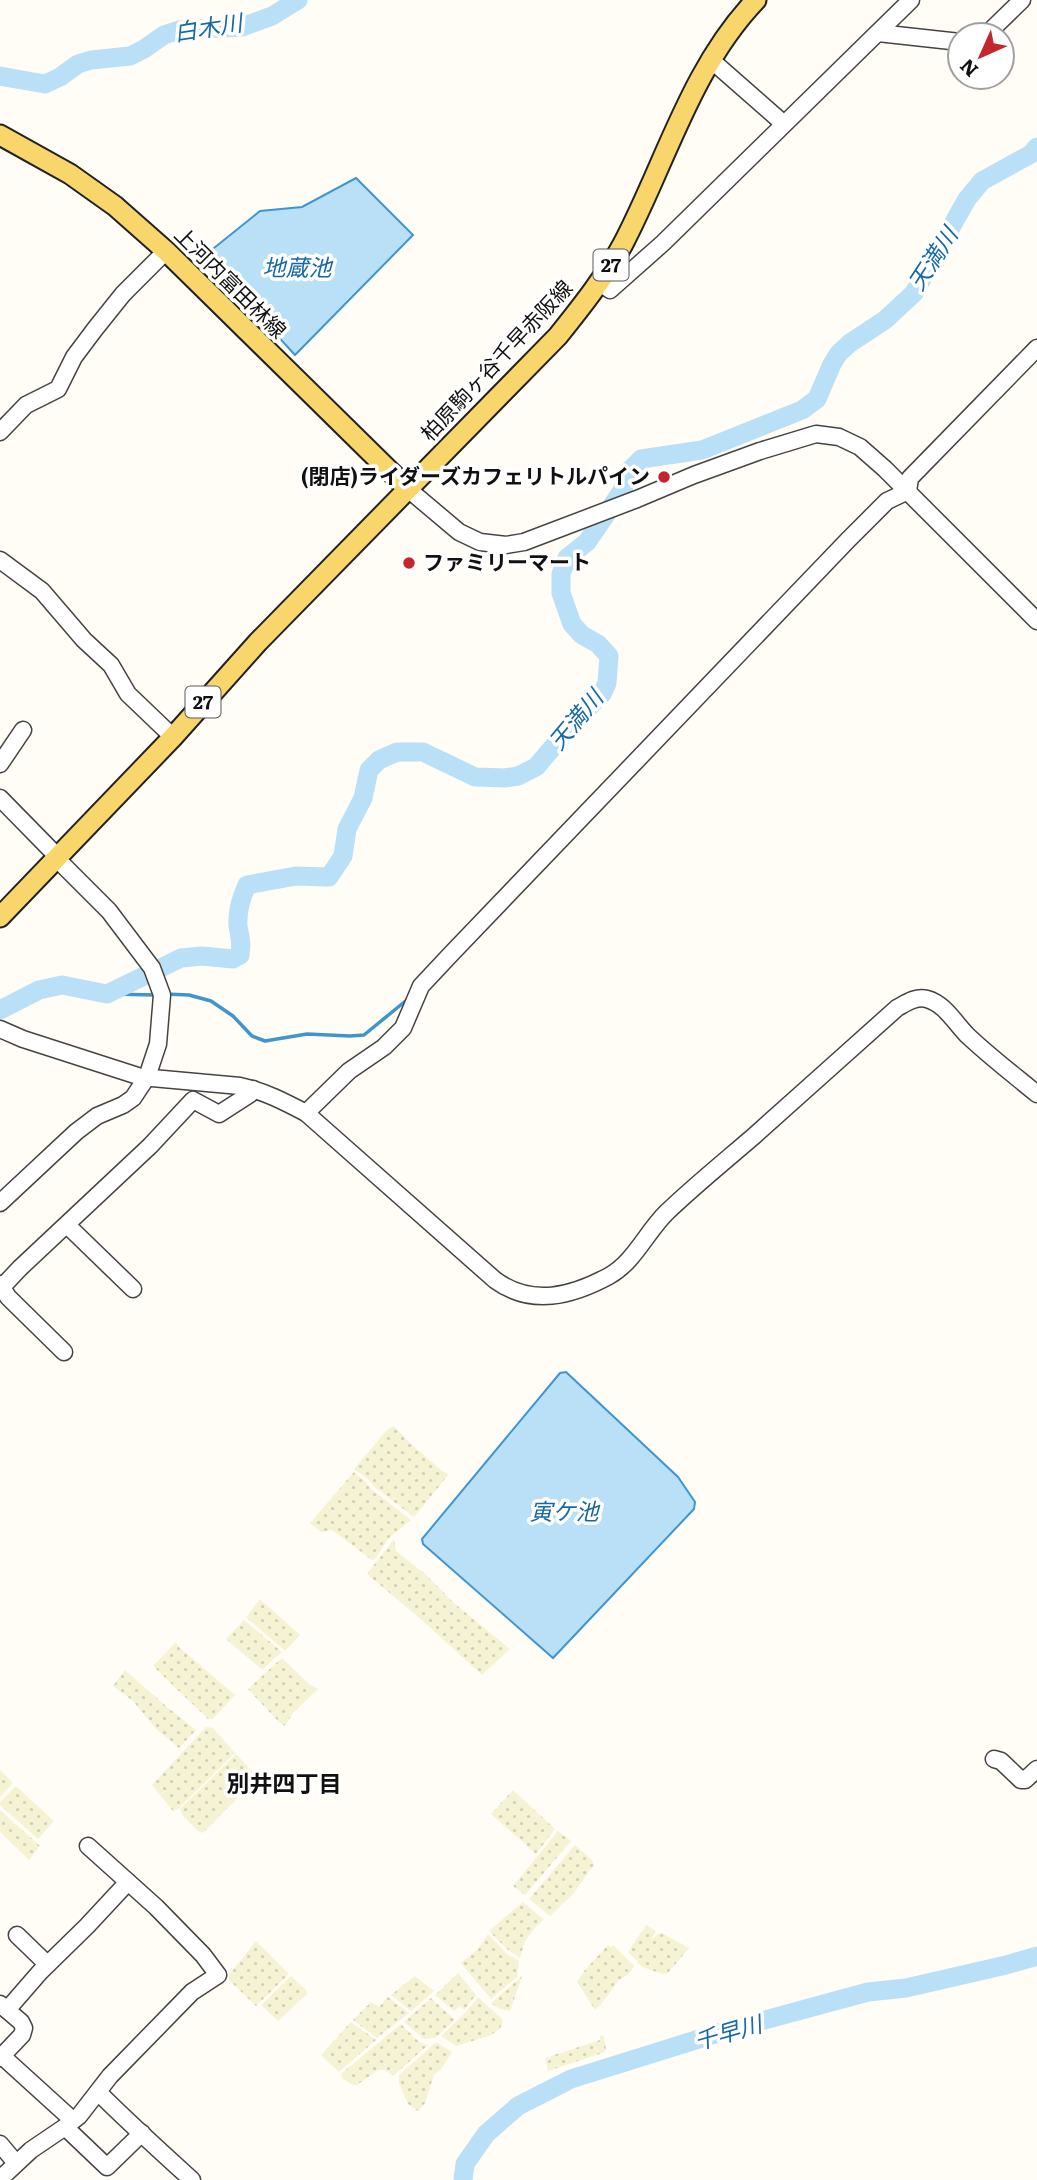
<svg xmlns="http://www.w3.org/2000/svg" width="1037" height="2180" font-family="Literata,'Noto Sans JP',serif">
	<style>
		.farmland { fill: url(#farmland-dots) }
		.water { fill: #b9e0f7; stroke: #3f96cf; stroke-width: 2 }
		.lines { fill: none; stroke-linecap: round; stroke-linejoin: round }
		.stream { stroke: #3f96cf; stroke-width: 3.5 }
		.river { stroke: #b9e0f7; stroke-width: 19 }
		.minor-casing { stroke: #444; stroke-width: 19 }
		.major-casing { stroke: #222; stroke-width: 23 }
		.minor { stroke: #fff; stroke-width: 16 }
		.major { stroke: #f9d66b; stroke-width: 19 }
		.poi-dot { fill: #c4262e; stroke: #fff; stroke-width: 2.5 }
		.labels { text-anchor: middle; stroke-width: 7; stroke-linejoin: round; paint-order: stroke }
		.shield { fill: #fff; stroke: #585858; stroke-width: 2 }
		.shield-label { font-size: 19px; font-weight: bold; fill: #111 }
		.street-label { font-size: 21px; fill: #111; stroke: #fff }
		.poi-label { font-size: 21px; font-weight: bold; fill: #111; stroke: #fff; text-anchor: end }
		.water-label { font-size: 23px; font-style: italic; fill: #1768a6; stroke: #fff }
		.neighbourhood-label { font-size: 23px; font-weight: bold; fill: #111; stroke: #fff }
	</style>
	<defs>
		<pattern id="farmland-dots" width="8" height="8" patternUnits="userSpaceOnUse" patternTransform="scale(1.75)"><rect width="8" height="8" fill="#f6f3d4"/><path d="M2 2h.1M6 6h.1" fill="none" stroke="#d2cfb5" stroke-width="1.8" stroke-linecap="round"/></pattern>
	</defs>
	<rect width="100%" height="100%" fill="#fffdf5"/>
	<g class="farmland">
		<path d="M394,1426L408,1441L442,1471L449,1474L414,1517L373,1486L370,1481L354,1469L387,1430Z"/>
		<path d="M354,1472L367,1483L370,1488L411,1520L388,1539L376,1558L372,1560L332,1530L321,1532L310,1523Z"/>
		<path d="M394,1539L396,1551L425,1574L455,1604L510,1649L482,1675L423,1621L367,1574Z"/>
		<path d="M260,1599L300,1635L285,1651L246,1617Z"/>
		<path d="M244,1620L282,1652L262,1670L226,1639Z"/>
		<path d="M176,1642L180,1648L235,1695L213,1719H208L153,1666Z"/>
		<path d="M282,1658L309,1684L318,1689L293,1713L285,1726L279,1722L248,1689Z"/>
		<path d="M125,1670L167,1707L196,1730L179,1748L157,1730L133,1701L113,1686Z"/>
		<path d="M206,1727L213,1728L235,1753L178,1809L173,1811L152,1785Z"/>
		<path d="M236,1754L258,1777L203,1833L198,1831L183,1816L180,1809Z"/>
		<path d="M0,1770L13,1783L0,1797Z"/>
		<path d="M16,1786L54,1821L38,1839L0,1805V1802Z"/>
		<path d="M513,1790L555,1829L536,1854L491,1814Z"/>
		<path d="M0,1810L40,1846L29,1860L0,1832Z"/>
		<path d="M558,1831L571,1841L525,1895L513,1886Z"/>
		<path d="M575,1845L592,1860L594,1865L573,1894L550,1916L529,1899Z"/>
		<path d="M523,1902L544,1920L537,1925L525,1941L520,1958L507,1949L489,1931Z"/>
		<path d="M646,1925L656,1931L650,1941L658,1934L662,1933L689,1948L668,1973L663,1974L642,1967L637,1962L640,1957L637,1961L628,1952Z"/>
		<path d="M488,1934L506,1953L519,1961L517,1977L491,1999L461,1963L478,1949Z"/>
		<path d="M256,1941L289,1974L256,2006L229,1980V1975Z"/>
		<path d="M608,1945L611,1947L613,1945L634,1966L630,1973L619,1980L602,2003L595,2010L577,1982L585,1970Z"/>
		<path d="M458,1973L476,1995L464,2010L460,2006L454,2011L435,1995Z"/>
		<path d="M291,1976L306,1990L307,1994L278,2021L261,2005Z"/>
		<path d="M415,1976L434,1991L411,2011L391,1995Z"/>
		<path d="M522,1976L510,2011L500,2009L491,2003Z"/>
		<path d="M388,1997L409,2013L377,2038L353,2020L371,2002L379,2007Z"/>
		<path d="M478,1997L503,2020L500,2029L489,2036L456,2046L441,2036L465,2013Z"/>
		<path d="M431,1998L455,2020L435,2038L424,2039L404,2022Z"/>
		<path d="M351,2022L376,2040L339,2072L321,2055Z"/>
		<path d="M401,2024L419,2042L428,2045L393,2076L385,2070H378L357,2085H353L342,2078L341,2074Z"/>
		<path d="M603,2035L606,2046L605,2052L548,2071L545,2058L600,2040V2036Z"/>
		<path d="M436,2042L452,2052L442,2068L434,2075L425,2103L418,2111L408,2104L399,2083V2075Z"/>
	</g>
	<g class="water">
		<path d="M356,178L413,235L295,355L204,256L260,211L302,207Z"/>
		<path d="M566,1372L678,1477L695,1502L694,1509L553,1658L423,1544L422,1539L560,1373Z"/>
	</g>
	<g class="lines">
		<g class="stream">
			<path d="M107,994L157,995"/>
			<path d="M165,994L189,995L211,1001L233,1016L252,1036L265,1041L307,1034L350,1036L364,1035L408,999"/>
		</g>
		<g class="river">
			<path d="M0,76L45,84L60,77L78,64L91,60L130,56L144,49L164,35L179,30L242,27L272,16L298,0"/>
			<path d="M0,1010L39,990L62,985L107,994L181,958L202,956L233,959L240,955C242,942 240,938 238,926C237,912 241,898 247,885L296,876L329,877L343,856L347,829L363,798L369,770L379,760L397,752H423L475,777L505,778L518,776L536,767L571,726L602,694L607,683L609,656L598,644L582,635L572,624L561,593V574L567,558L587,542L622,491L629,471L641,459L702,450L802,410L817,399L832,364L839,353L850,343L885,320L914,293L967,199L982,181L1031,154L1037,147"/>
			<path d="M463,2180L465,2164L486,2134L518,2106L571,2079L728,2030L868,1992L906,1988L1006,1965L1037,1956"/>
		</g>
		<defs>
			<g id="minor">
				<path d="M878,33L960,42"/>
				<path d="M986,35L1022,0"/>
				<path d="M710,59L784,124"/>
				<path d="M600,283L610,290L663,243L911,0"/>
				<path d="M0,432L26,405L58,389L74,357L95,329L123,294L166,251"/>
				<path d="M408,489L459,532L480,542L506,545L524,542L637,499L694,475L760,451L816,434L839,437L860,447L885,469L1037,621"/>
				<path d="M908,491L910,478L1037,348"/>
				<path d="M0,560L42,591L84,640L111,665L128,694L173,737"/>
				<path d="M0,764L23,730"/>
				<path d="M0,798L52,851L57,859L109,911L152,968L162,995L158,1044L147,1077L133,1098L123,1105L97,1116L76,1132L0,1203"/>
				<path d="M0,1029L23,1039L141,1077L240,1086C264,1091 285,1102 306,1113L495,1280C532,1307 572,1296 609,1276C634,1262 646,1233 666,1213C694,1186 725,1161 754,1136C802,1093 849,1051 897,1008C906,1003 916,996 927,999C945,1004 955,1023 967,1035C989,1056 1014,1075 1037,1094"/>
				<path d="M306,1113L349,1071L384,1047L403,1028L421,986L451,954L848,540L887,501L908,491"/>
				<path d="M67,1225L133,1289"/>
				<path d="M0,1284L8,1297L64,1352"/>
				<path d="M3,1286L20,1268L150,1146L193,1100L219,1114L250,1094L253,1089"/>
				<path d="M994,1759L1001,1761L1021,1780H1025L1037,1769"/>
				<path d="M17,1935L47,1964"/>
				<path d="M0,2004L21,2022L24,2028L22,2035L0,2058"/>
				<path d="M7,2010L40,1972L87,1926L128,1882"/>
				<path d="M2,2056L67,2115L71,2122"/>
				<path d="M98,2092C128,2122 160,2151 192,2180"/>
				<path d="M65,2127L107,2167L142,2133"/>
				<path d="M0,2144L16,2163"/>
				<path d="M0,2179L31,2150L65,2127L79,2116L110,2076L192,1992L218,1975L203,1955L156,1907L88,1846"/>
			</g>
			<g id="major">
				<path d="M0,135L70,174L115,206L166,251L408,489"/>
				<path d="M0,917L173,737L258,642L558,336C582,306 605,277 623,244C666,162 691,68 756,0"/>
			</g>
		</defs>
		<use href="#minor" class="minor-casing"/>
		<use href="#major" class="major-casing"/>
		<use href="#minor" class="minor"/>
		<use href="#major" class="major"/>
	</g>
	<g class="poi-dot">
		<circle cx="664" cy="477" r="7"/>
		<circle cx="409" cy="563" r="7"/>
	</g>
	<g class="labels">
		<g class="shield">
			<rect x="593.5" y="249.5" width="35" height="31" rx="5"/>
			<rect x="185.5" y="686.5" width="35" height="31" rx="5"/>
		</g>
		<g class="shield-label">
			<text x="611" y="272">27</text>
			<text x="203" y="709">27</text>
		</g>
		<g class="street-label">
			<text transform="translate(230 283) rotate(45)" y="7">上河内富田林線</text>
			<text transform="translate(497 361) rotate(-47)" y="7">柏原駒ヶ谷千早赤阪線</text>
		</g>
		<g class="poi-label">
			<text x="650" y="484">(閉店)ライダーズカフェリトルパイン</text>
			<text x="423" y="570" text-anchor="start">ファミリーマート</text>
		</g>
		<g class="water-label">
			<text transform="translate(208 28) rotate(-9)" y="8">白木川</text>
			<text transform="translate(933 259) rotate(-57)" y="8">天満川</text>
			<text x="297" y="276">地蔵池</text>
			<text transform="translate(576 720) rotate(-50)" y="8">天満川</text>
			<text x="564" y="1520">寅ケ池</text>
			<text transform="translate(728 2033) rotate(-16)" y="8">千早川</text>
		</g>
		<g class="neighbourhood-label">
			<text x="284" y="1792">別井四丁目</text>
		</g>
	</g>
	<g transform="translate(981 56) rotate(225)"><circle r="33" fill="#ffffff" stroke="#a0a0a0" stroke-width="2"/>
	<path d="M0-5L12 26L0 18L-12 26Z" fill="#c4262e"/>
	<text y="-10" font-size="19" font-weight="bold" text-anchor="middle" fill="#111111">N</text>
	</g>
</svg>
